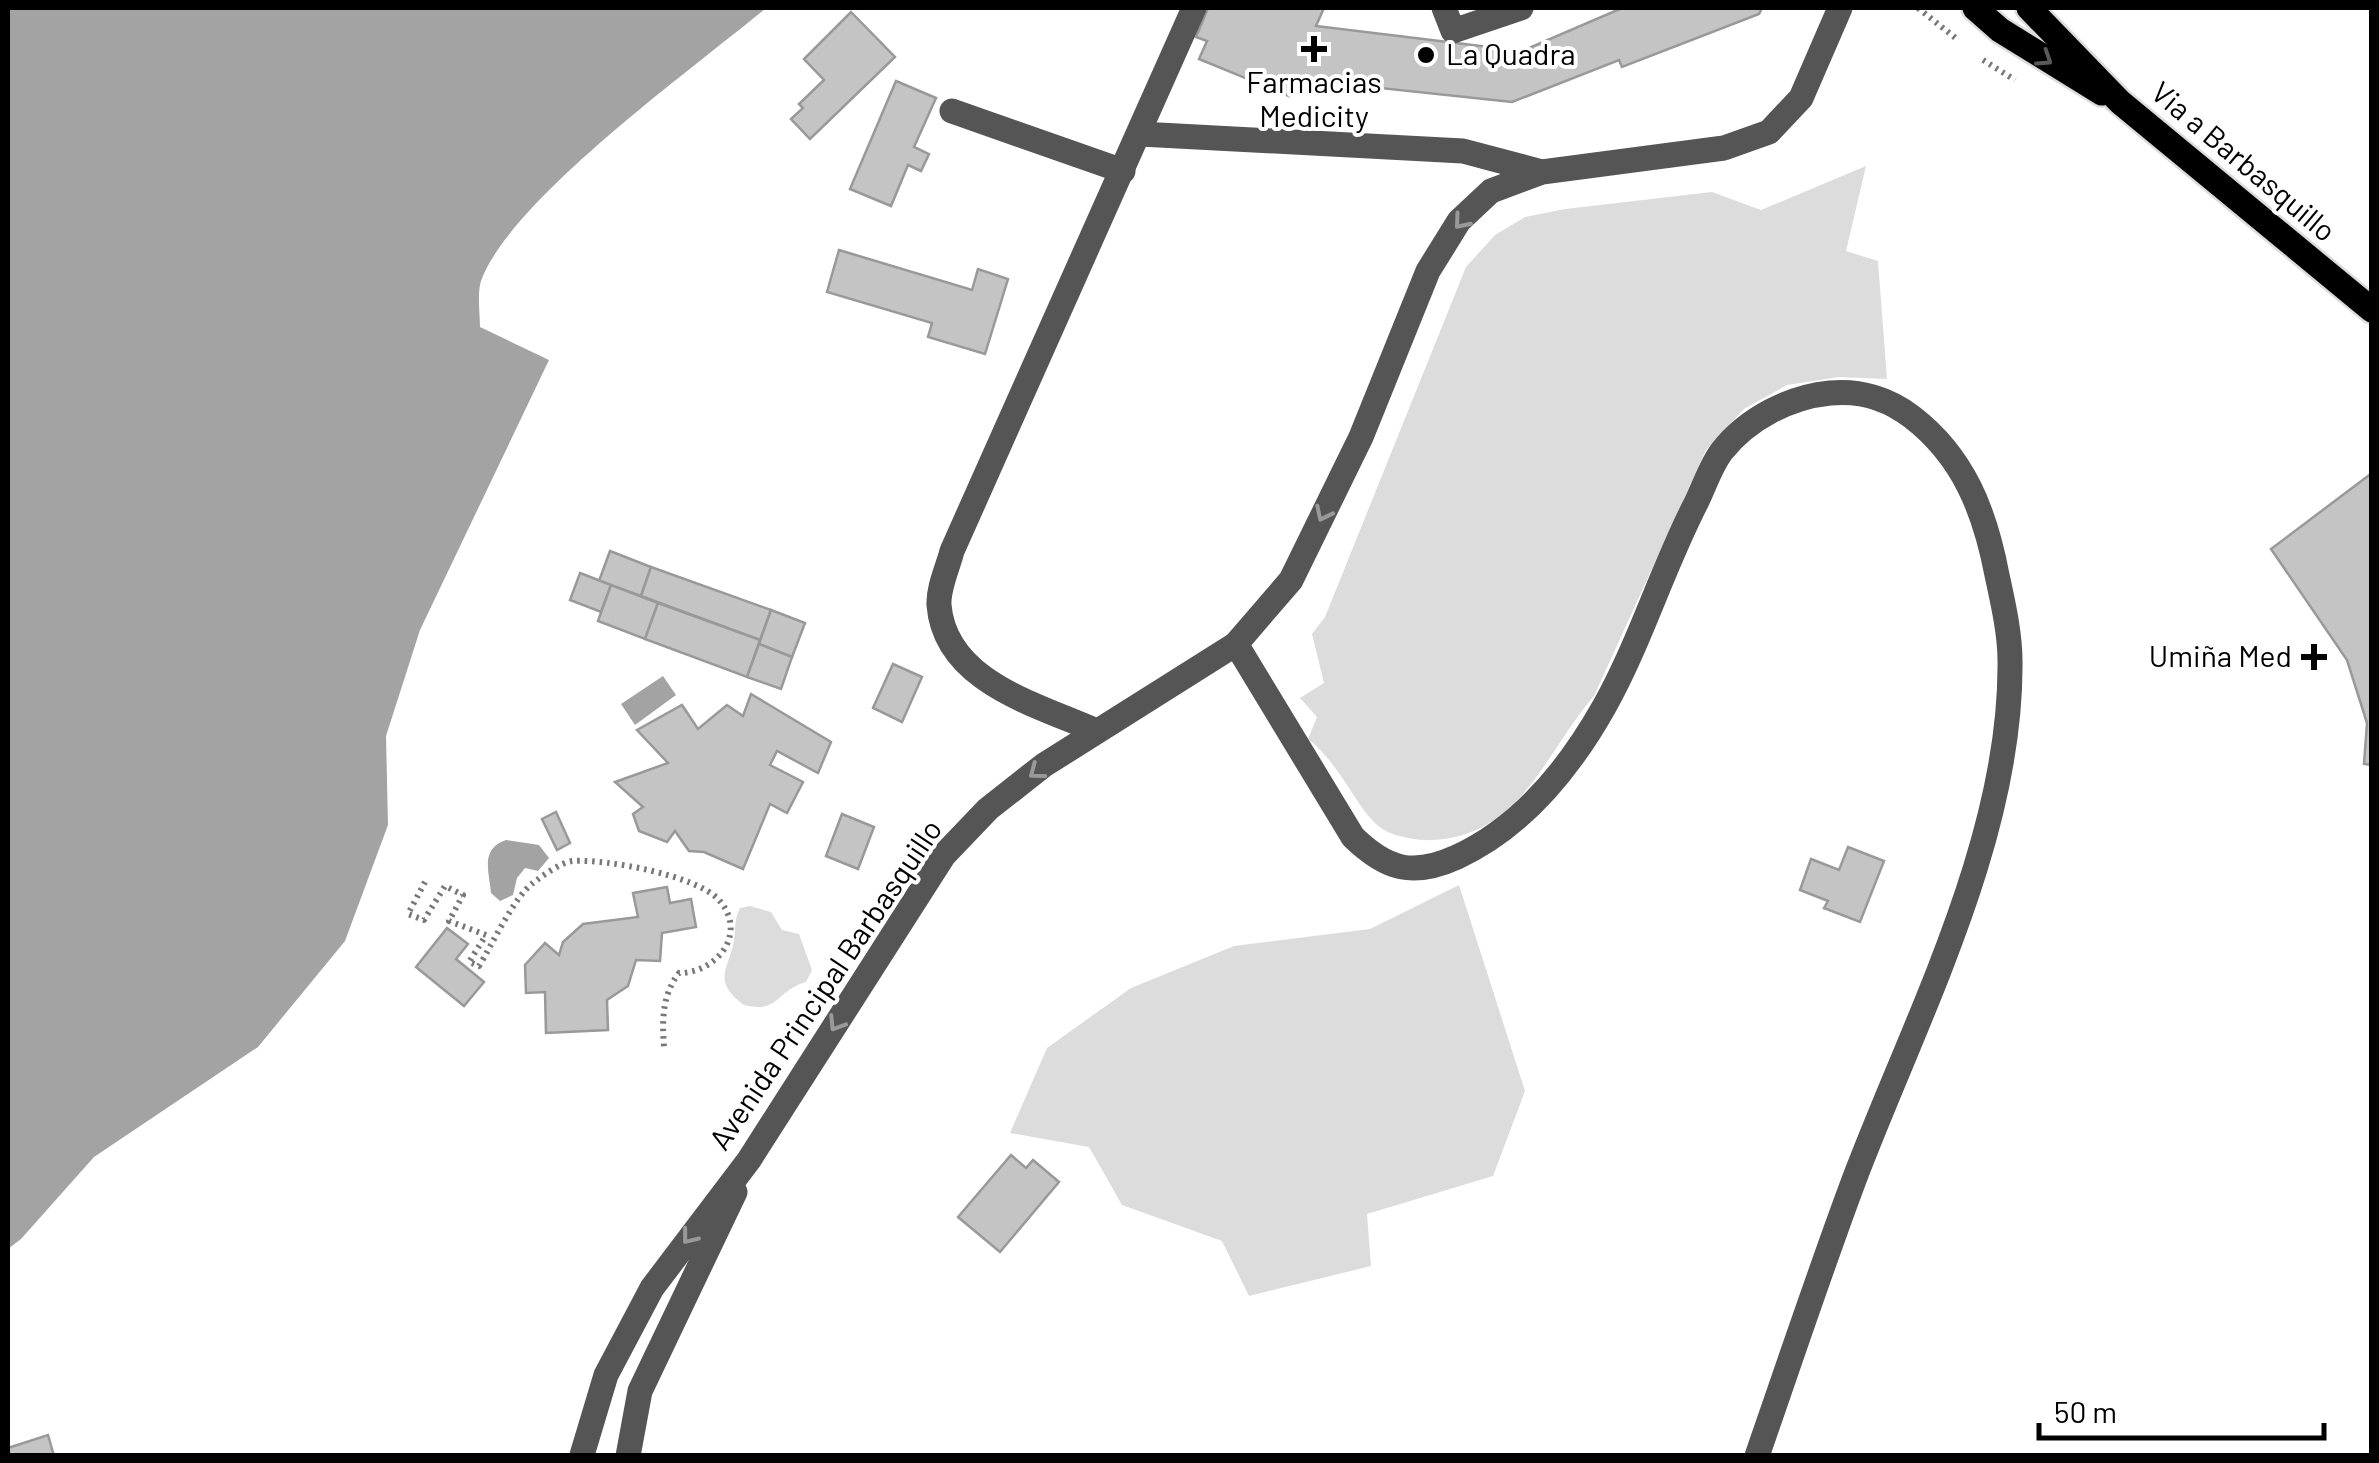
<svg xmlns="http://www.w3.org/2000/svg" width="2379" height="1463" font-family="Barlow,sans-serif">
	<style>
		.green { fill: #dcdcdc }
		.water { fill: #a3a3a3 }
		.building { fill: #c4c4c4; stroke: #999; stroke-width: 2.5 }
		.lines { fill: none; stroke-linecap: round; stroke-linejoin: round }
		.major-casing { stroke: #dbdbdb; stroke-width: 30 }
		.path { stroke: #777; stroke-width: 6; stroke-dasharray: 2.5 5; stroke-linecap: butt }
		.minor { stroke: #555; stroke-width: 25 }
		.major { stroke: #000; stroke-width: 25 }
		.oneway { stroke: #595959 }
		.oneway2 { stroke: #999 }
		.poi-dot { fill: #000; stroke: #fff; stroke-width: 4 }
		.labels { text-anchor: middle; stroke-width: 8; stroke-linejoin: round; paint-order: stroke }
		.poi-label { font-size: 30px; fill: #000; stroke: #fff; text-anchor: start }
		.street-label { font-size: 30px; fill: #000; stroke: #fff }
	</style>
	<rect width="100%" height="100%" fill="#fff"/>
	<g class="green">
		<path d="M1866,166L1846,251L1878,261L1887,379L1839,377L1787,385L1744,409L1706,450L1594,696C1544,754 1522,834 1434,840C1420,841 1393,837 1381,828C1358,812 1341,764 1308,739L1317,717L1300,698L1324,683L1312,634L1325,617L1466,267L1495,235L1525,217L1565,209L1712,192L1761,210Z"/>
		<path d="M1459,885L1525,1091L1493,1176L1367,1214L1371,1266L1249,1296L1222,1241L1122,1205L1089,1147L1010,1133L1047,1048L1131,988L1234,946L1370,929Z"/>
		<path d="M750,906L771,912L782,930L799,934L812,970L806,982C776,990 780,1014 744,1005C710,980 730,968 734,940C736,927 734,920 740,908Z"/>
	</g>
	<g class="water">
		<path d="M8,8H766C695,67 510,200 481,281C477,294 480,314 480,327L549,360L420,630L386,736L388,825L345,941L258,1047L94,1157L21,1239L8,1249Z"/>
		<path d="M663,676L676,695L635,725L621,704Z"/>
		<path d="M506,840L539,845L549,858L538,871L525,868L517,878L513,895L500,901L491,893C489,871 480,849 506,840Z"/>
	</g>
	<g class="building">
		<path d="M1208,8H1324L1316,26L1522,51L1622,8H1762L1759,14L1622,67L1619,60L1512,102L1296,79L1289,96L1199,59L1207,41L1196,37Z"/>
		<path d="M851,12L895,57L810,139L791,119L803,108L799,104L824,80L804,59Z"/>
		<path d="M896,81L936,98L914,147L929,154L921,171L908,165L891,206L850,189Z"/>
		<path d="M839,250L972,290L978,269L1008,279L985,354L928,337L932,323L827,292Z"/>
		<path d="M2372,473V765L2364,764L2367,723L2347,660L2271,549Z"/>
		<path d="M610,551L651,567L641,596L599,581Z"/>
		<path d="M651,567L771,610L760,640L641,596Z"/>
		<path d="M580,573L611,585L601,612L570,600Z"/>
		<path d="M611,585L658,603L645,639L598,621Z"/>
		<path d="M658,603L760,640L747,677L645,639Z"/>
		<path d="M771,610L805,623L792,657L759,644Z"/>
		<path d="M759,644L792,657L781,689L747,677Z"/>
		<path d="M893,664L922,677L902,722L873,708Z"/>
		<path d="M751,694L831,742L818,773L777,751L770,765L803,782L787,813L770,804L743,869L704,852L689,851L675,831L667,842L639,831L633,814L643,807L615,782L668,763L637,730L682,705L698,729L727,705L743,716Z"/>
		<path d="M556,812L570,843L557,850L542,819Z"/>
		<path d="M842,814L874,827L858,869L826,856Z"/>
		<path d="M1848,847L1884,861L1860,922L1824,908L1828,901L1800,890L1811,859L1839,870Z"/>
		<path d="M667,887L670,903L691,899L696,927L662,933L660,961L636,960L628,986L607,1000L608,1030L546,1033L545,992L526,993L525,965L545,943L559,955L563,942L583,924L638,917L633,893Z"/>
		<path d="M447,928L468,944L456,959L484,982L464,1006L416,967Z"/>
		<path d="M1011,1155L1026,1168L1033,1160L1059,1182L1000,1252L958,1217Z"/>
		<path d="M48,1435L54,1456H8V1448Z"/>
	</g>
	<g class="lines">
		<defs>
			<g id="major">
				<path d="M1975,8L2000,30L2102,93"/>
				<path d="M2029,8L2120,102L2372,310"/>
			</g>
		</defs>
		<use href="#major" class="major-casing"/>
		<g class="path">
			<path d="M1918,8L1958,40"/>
			<path d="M1983,60L2015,80"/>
			<path d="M425,882L408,914L424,920L445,886L463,895L449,921L486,935L469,962L479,966C492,945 514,897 533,883C542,876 561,862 573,861C606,859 696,875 719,900C749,934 716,973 679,973C662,995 662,1020 664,1047"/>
		</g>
		<g class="minor">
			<path d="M1444,8L1453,31L1521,8"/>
			<path d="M952,111L1123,171"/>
			<path d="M1140,134L1463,151L1542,172"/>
			<path d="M1236,644L1353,837C1387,870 1413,877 1457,857C1522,827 1569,769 1604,707C1640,643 1662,569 1696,503C1704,487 1711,465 1722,451C1748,418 1790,397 1830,393C1860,390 1889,399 1912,417C1964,457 1985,512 1997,575C2003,603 2010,633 2010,661C2012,838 1915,1019 1854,1180C1820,1271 1789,1364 1757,1456"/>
			<path d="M1094,730C1035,704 945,681 939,605C938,588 948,567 952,551L1194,8"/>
			<path d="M582,1455L606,1375L652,1288L749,1160L944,855L988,809L1044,765L1236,644L1291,580L1361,437L1428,271L1459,221L1491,191L1542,172L1724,148L1769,132L1801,98L1840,8"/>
			<path d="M628,1456L640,1391L735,1192"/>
		</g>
		<use href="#major" class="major"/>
	</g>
	<defs><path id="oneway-chevron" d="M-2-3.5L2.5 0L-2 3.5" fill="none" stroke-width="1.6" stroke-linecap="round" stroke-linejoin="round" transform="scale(2.5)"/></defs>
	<use class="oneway" href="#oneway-chevron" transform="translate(2045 59) rotate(33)"/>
	<g class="oneway2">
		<use href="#oneway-chevron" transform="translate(1461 222) rotate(130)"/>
		<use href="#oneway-chevron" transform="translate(1323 514) rotate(116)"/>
		<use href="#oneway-chevron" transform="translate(1036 772) rotate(143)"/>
		<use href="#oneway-chevron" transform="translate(836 1024) rotate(122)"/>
		<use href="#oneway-chevron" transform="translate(689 1237) rotate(128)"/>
	</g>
	<g class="poi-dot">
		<path d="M1309 34h10v10h10v10h-10v10h-10v-10h-10v-10h10z"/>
		<circle cx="1426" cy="55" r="10"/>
		<path d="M2309 642h10v10h10v10h-10v10h-10v-10h-10v-10h10z"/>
	</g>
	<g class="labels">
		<g class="poi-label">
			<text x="1446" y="65">La Quadra</text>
			<text x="1314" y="93" text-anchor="middle">Farmacias<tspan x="1314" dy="34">Medicity</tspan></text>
			<text x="2292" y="667" text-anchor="end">Umiña Med</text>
		</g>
		<g class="street-label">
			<text transform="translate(2243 162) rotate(40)" y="10">Via a Barbasquillo</text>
			<text transform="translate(826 985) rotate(-56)" y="10">Avenida Principal Barbasquillo</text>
		</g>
	</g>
	<rect width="2379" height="1463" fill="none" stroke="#000000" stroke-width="20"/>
	<path d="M2039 1423v15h285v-15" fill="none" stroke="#000000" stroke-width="5"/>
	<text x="2054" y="1423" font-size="30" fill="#000000" stroke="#ffffff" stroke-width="8" paint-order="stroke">50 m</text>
</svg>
